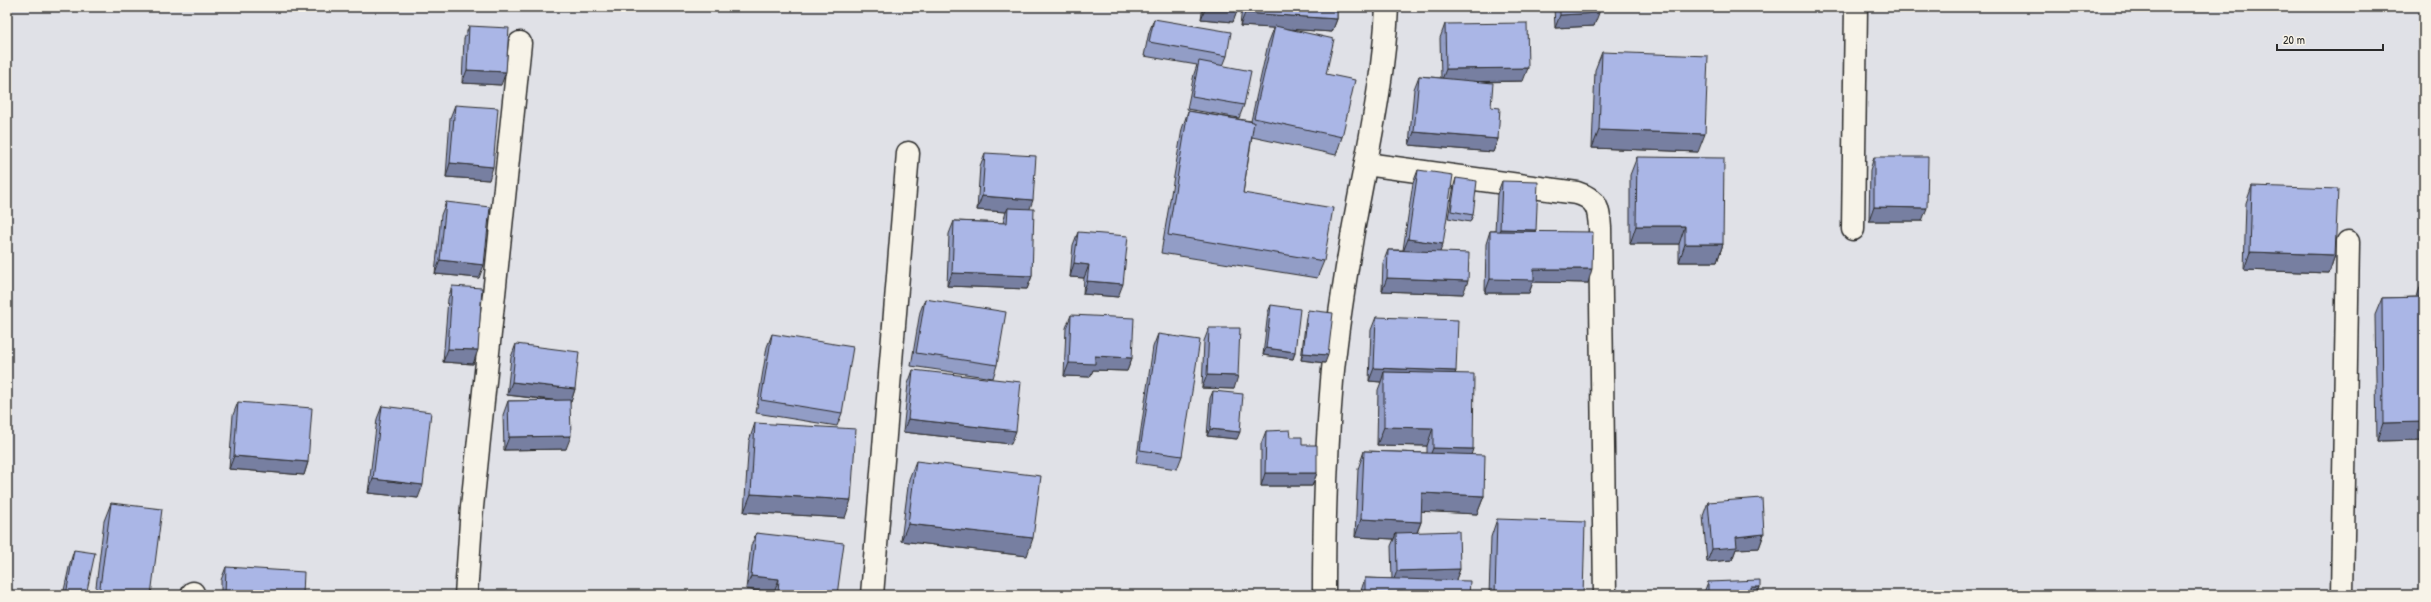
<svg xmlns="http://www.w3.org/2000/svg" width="2431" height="602" font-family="'Patrick Hand',sans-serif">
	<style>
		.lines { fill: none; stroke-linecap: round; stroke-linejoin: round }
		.minor-casing { stroke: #2b2b2b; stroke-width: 25 }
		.minor { stroke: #f7f3e8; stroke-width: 22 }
		.wall { fill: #929dc6; stroke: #2b2b2b }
		.shaded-wall { fill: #777fa1; stroke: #2b2b2b }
		.building { fill: #aab6e6; stroke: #2b2b2b }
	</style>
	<rect width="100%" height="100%" fill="#e0e1e7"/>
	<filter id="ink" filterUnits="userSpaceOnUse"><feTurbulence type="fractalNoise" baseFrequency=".025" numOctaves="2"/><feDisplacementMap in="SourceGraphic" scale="8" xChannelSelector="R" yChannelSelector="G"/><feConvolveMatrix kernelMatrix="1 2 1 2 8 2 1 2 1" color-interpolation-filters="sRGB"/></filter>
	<g filter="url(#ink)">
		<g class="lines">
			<defs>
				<g id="minor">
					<path d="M1366,164L1577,193C1597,199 1599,209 1600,228L1605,595"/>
					<path d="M1853,229L1856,7"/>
					<path d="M193,595V593"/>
					<path d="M466,595L472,507L520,43"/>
					<path d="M872,595L908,153"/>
					<path d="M1324,595C1324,524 1326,452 1332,381C1336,331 1345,280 1353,231C1366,157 1384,83 1387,7"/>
					<path d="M2342,595L2348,242"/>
				</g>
			</defs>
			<use href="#minor" class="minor-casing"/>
			<use href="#minor" class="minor"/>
		</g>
		<g class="wall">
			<path d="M1203,7H1238L1233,22L1201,19Z"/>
			<path d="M1242,7H1337V19L1332,32L1287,29L1326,74L1342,137L1336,155L1252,137L1243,193L1324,261L1317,278L1161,253L1182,129L1188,111L1251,121L1268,44L1274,28L1240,26Z"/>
			<path d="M1554,7H1599L1594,26L1555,28Z"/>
			<path d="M1154,19L1227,56L1223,66L1244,105L1239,118L1187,109L1194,74L1197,65L1144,56L1149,32Z"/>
			<path d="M1445,24L1523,81L1482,82L1491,107L1498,139L1493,152L1409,145L1414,89L1419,76L1441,78L1440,38Z"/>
			<path d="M469,26L501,85L462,83L464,39Z"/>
			<path d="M1602,52L1698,152L1592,148L1595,70Z"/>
			<path d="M455,105L489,180L446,177L450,118Z"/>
			<path d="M985,153L1030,209L1032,276L1027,289L947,286L949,234L954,221L1003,223L1006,212L977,210L980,166Z"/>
			<path d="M1637,157L1723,244L1717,262H1679V244H1630V175Z"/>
			<path d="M1874,157L1922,221H1869L1870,170Z"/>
			<path d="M1418,170L1440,252L1463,294L1382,291L1383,263L1388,250H1403L1413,183Z"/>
			<path d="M1456,178L1473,215L1470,222L1448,218L1454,185Z"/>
			<path d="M1502,181L1536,230L1535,232L1588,283L1533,282L1529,293H1485L1486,244L1490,231H1495L1497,194Z"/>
			<path d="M2252,186L2335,255L2329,273L2244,270L2246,203Z"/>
			<path d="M446,202L479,278L435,274L441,215Z"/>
			<path d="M1078,232L1118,297L1083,294L1084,278L1070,277L1073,245Z"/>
			<path d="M2422,281H2424V440L2377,441L2375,315L2382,298L2417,297Z"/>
			<path d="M452,286L473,364L443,362L448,299Z"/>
			<path d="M925,299L997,365L993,378L911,366L920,312Z"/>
			<path d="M1271,305L1295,352L1293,359L1263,355L1268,312Z"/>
			<path d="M1308,310L1325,363L1301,360L1306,317Z"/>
			<path d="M1071,315L1132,358L1127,371L1093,370L1090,377L1064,376L1066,328Z"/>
			<path d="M1376,317L1456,371L1455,373L1471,455L1484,496L1477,514L1421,511V522L1417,533L1460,569L1455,581L1469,595H1361V591L1365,578L1392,579L1391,546L1394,539L1355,537L1358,469L1364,451L1427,453V446L1377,445L1378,390L1381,382L1369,381L1371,330Z"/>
			<path d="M1209,328L1234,389L1202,388L1204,341Z"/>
			<path d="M772,334L842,413L837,426L756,413L767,347Z"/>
			<path d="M1158,334L1182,456L1177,469L1136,463L1153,347Z"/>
			<path d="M516,344L575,389L571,402H570L566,449L504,450L503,415L508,401H556L507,395L511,357Z"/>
			<path d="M913,370L1011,444L903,432L908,384Z"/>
			<path d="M1213,391L1237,439L1207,436L1210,398Z"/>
			<path d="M238,402L308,462L304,475L229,469L233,415Z"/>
			<path d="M382,406L418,498L368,493L377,419Z"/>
			<path d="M755,423L845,518L744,512L749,441Z"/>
			<path d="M1266,431L1291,437L1302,445L1317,473L1312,486H1261V444Z"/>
			<path d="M916,461L1027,556L901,541L909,479Z"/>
			<path d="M1708,502L1764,534L1759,548L1736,549L1732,560L1707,562L1703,516Z"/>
			<path d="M111,503L151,595H95L104,521Z"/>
			<path d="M1497,519L1583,595H1489L1491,537Z"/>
			<path d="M756,533L837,595H774V593L746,589L751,546Z"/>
			<path d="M74,550L86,595H63L70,563Z"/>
			<path d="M226,567L303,595H221V580Z"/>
			<path d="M1708,582L1760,587L1757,595H1703Z"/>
		</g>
		<g class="shaded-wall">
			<path d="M1206,7H1218L1238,9L1233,22L1201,19Z"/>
			<path d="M1245,13L1337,19L1332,32L1240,26Z"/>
			<path d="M1599,13L1594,26L1555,28L1560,15Z"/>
			<path d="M1528,68L1523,81L1441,82L1446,69Z"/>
			<path d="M467,70L506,72L501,85L462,83Z"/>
			<path d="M1599,130L1705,134L1698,152L1592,148Z"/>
			<path d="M1414,132L1498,139L1493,152L1409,145Z"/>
			<path d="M450,163L493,167L489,180L446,177Z"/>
			<path d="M982,196L1033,200L1028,214L1008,208L1006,212L977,210Z"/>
			<path d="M1874,207L1927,208L1922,221H1869Z"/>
			<path d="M1636,226H1685L1679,244H1630Z"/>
			<path d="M1500,229L1536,230L1531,243L1495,242Z"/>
			<path d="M1408,239L1443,244L1438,257L1403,252Z"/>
			<path d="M1685,244H1723L1717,262H1679Z"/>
			<path d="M2250,252L2335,255L2329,273L2244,270Z"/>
			<path d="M440,260L484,265L479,278L435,274Z"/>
			<path d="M1074,263L1089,265L1084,278L1070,277Z"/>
			<path d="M1534,269H1592L1588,283L1533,282L1529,293H1485L1490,279Z"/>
			<path d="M952,273L1032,276L1027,289L947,286Z"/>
			<path d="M1387,278L1468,281L1463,294L1382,291Z"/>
			<path d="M1087,281L1123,284L1118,297L1083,294Z"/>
			<path d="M1266,348L1295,352L1293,359L1263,355Z"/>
			<path d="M448,349L478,350L473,364L443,362Z"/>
			<path d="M1303,353L1328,355L1325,363L1301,360Z"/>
			<path d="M1095,356L1132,358L1127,371L1093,370L1090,377L1064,376L1069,363Z"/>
			<path d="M1374,368L1456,371L1451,384L1384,372L1381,382L1369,381Z"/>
			<path d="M1207,375L1238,376L1234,389L1202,388Z"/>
			<path d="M512,382L575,389L571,402L507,395Z"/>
			<path d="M908,419L1016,431L1011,444L903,432Z"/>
			<path d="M2424,422V440L2377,441L2383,423Z"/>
			<path d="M1384,427L1433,428L1427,446L1377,445Z"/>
			<path d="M1210,429L1240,432L1237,439L1207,436Z"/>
			<path d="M571,436L566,449L504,450L509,437Z"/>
			<path d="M1433,448L1473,449L1467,467L1426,466Z"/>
			<path d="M234,456L308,462L304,475L229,469Z"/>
			<path d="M1265,473H1317L1312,486H1261Z"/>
			<path d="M373,479L423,485L418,498L368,493Z"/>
			<path d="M1422,493L1484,496L1477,514L1416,511Z"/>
			<path d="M751,494L851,500L845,518L744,512Z"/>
			<path d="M1361,519L1421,522L1414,540L1396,533L1394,539L1355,537Z"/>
			<path d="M908,524L1033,538L1027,556L901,541Z"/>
			<path d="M1764,534L1759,548L1736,549L1732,560L1707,562L1712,549L1736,537Z"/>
			<path d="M1460,569L1455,582L1392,584L1397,571Z"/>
			<path d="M751,576L779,579L774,593L746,589Z"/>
			<path d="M1751,587H1760L1757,595H1748Z"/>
			<path d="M778,593L796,595H777Z"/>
		</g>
		<g class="building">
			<path d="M1218,7H1238V9Z"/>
			<path d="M1246,7H1337V19L1245,13Z"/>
			<path d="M1560,7H1599V13L1560,15Z"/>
			<path d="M1154,19L1231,32L1227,56L1149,42Z"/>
			<path d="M1527,23L1528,68L1446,69L1445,24Z"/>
			<path d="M469,26L509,28L506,72L467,70Z"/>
			<path d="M1275,26L1334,39L1326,74L1355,80L1342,137L1254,118Z"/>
			<path d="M1602,52L1708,56L1705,134L1599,130Z"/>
			<path d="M1199,61L1251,71L1244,105L1192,96Z"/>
			<path d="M1419,76L1493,83L1491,107L1500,108L1498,139L1414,132Z"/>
			<path d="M455,105L498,108L493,167L450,163Z"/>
			<path d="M1188,111L1254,122L1243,193L1333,208L1324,261L1168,235Z"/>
			<path d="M985,153L1036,156L1033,200L982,196Z"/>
			<path d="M1637,157L1724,158L1723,244H1685V226H1636Z"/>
			<path d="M1874,157H1928L1927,208L1874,207Z"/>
			<path d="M1418,170L1453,175L1443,244L1408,239Z"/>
			<path d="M1456,178L1477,181L1473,215L1451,211Z"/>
			<path d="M1502,181L1538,182L1536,230L1500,229Z"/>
			<path d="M2252,186L2338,189L2335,255L2250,252Z"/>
			<path d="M446,202L490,207L484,265L440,260Z"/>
			<path d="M1008,208L1034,209L1032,276L952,273L954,221L1007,223Z"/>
			<path d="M1490,231L1593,232L1592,269H1534V280L1490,279Z"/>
			<path d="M1078,232L1128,236L1123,284L1087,281L1089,265L1074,263Z"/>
			<path d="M1388,250L1469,253L1468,281L1387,278Z"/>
			<path d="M2422,281H2424V422L2383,423L2382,298L2423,297Z"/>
			<path d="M452,286L482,288L478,350L448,349Z"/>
			<path d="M925,299L1006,312L997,365L916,353Z"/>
			<path d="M1271,305L1300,309L1295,352L1266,348Z"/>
			<path d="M1308,310L1333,313L1328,355L1303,353Z"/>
			<path d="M1071,315L1134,318L1132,358L1095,356V364L1069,363Z"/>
			<path d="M1376,317L1458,320L1456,371L1374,368Z"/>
			<path d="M1209,328H1240L1238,376L1207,375Z"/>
			<path d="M772,334L853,347L842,413L761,400Z"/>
			<path d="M1158,334L1200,340L1182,456L1140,450Z"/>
			<path d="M516,344L579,352L575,389L512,382Z"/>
			<path d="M913,370L1021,382L1016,431L908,419Z"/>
			<path d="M1384,372L1474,374L1473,449L1433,448V428L1384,427Z"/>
			<path d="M1213,391L1243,394L1240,432L1210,429Z"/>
			<path d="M570,400L571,436L509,437L508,401Z"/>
			<path d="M238,402L312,408L308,462L234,456Z"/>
			<path d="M382,406L431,412L423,485L373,479Z"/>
			<path d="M755,423L856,429L851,500L751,494Z"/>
			<path d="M1290,430L1291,437H1302V445H1317V473H1265L1266,431Z"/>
			<path d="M1364,451L1485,455L1484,496L1422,493L1421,522L1361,519Z"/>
			<path d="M916,461L1041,476L1033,538L908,524Z"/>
			<path d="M1762,498L1764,534L1736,537L1737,547L1712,549L1708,502Z"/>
			<path d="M111,503L162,509L151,595H99Z"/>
			<path d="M1497,519L1585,522L1583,595H1495Z"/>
			<path d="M1459,531L1460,569L1397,571L1396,533Z"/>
			<path d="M756,533L844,543L837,595H796L778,593L779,579L751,576Z"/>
			<path d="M74,550L95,553L86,595H66Z"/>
			<path d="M226,567L304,572L303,595H225Z"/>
			<path d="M1365,578L1470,581L1469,595H1365Z"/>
			<path d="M1760,580V587H1751V595H1708V582Z"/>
		</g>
	</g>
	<rect width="2431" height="602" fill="none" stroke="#f7f3e8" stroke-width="24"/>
	<rect x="12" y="12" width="2407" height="578" fill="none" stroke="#2b2b2b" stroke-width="1.5" filter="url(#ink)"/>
	<path d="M2277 44v6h106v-6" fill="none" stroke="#2b2b2b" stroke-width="2"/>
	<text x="2283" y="44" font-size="12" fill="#2b2b2b" stroke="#f7f3e8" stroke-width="3" paint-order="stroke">20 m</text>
</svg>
